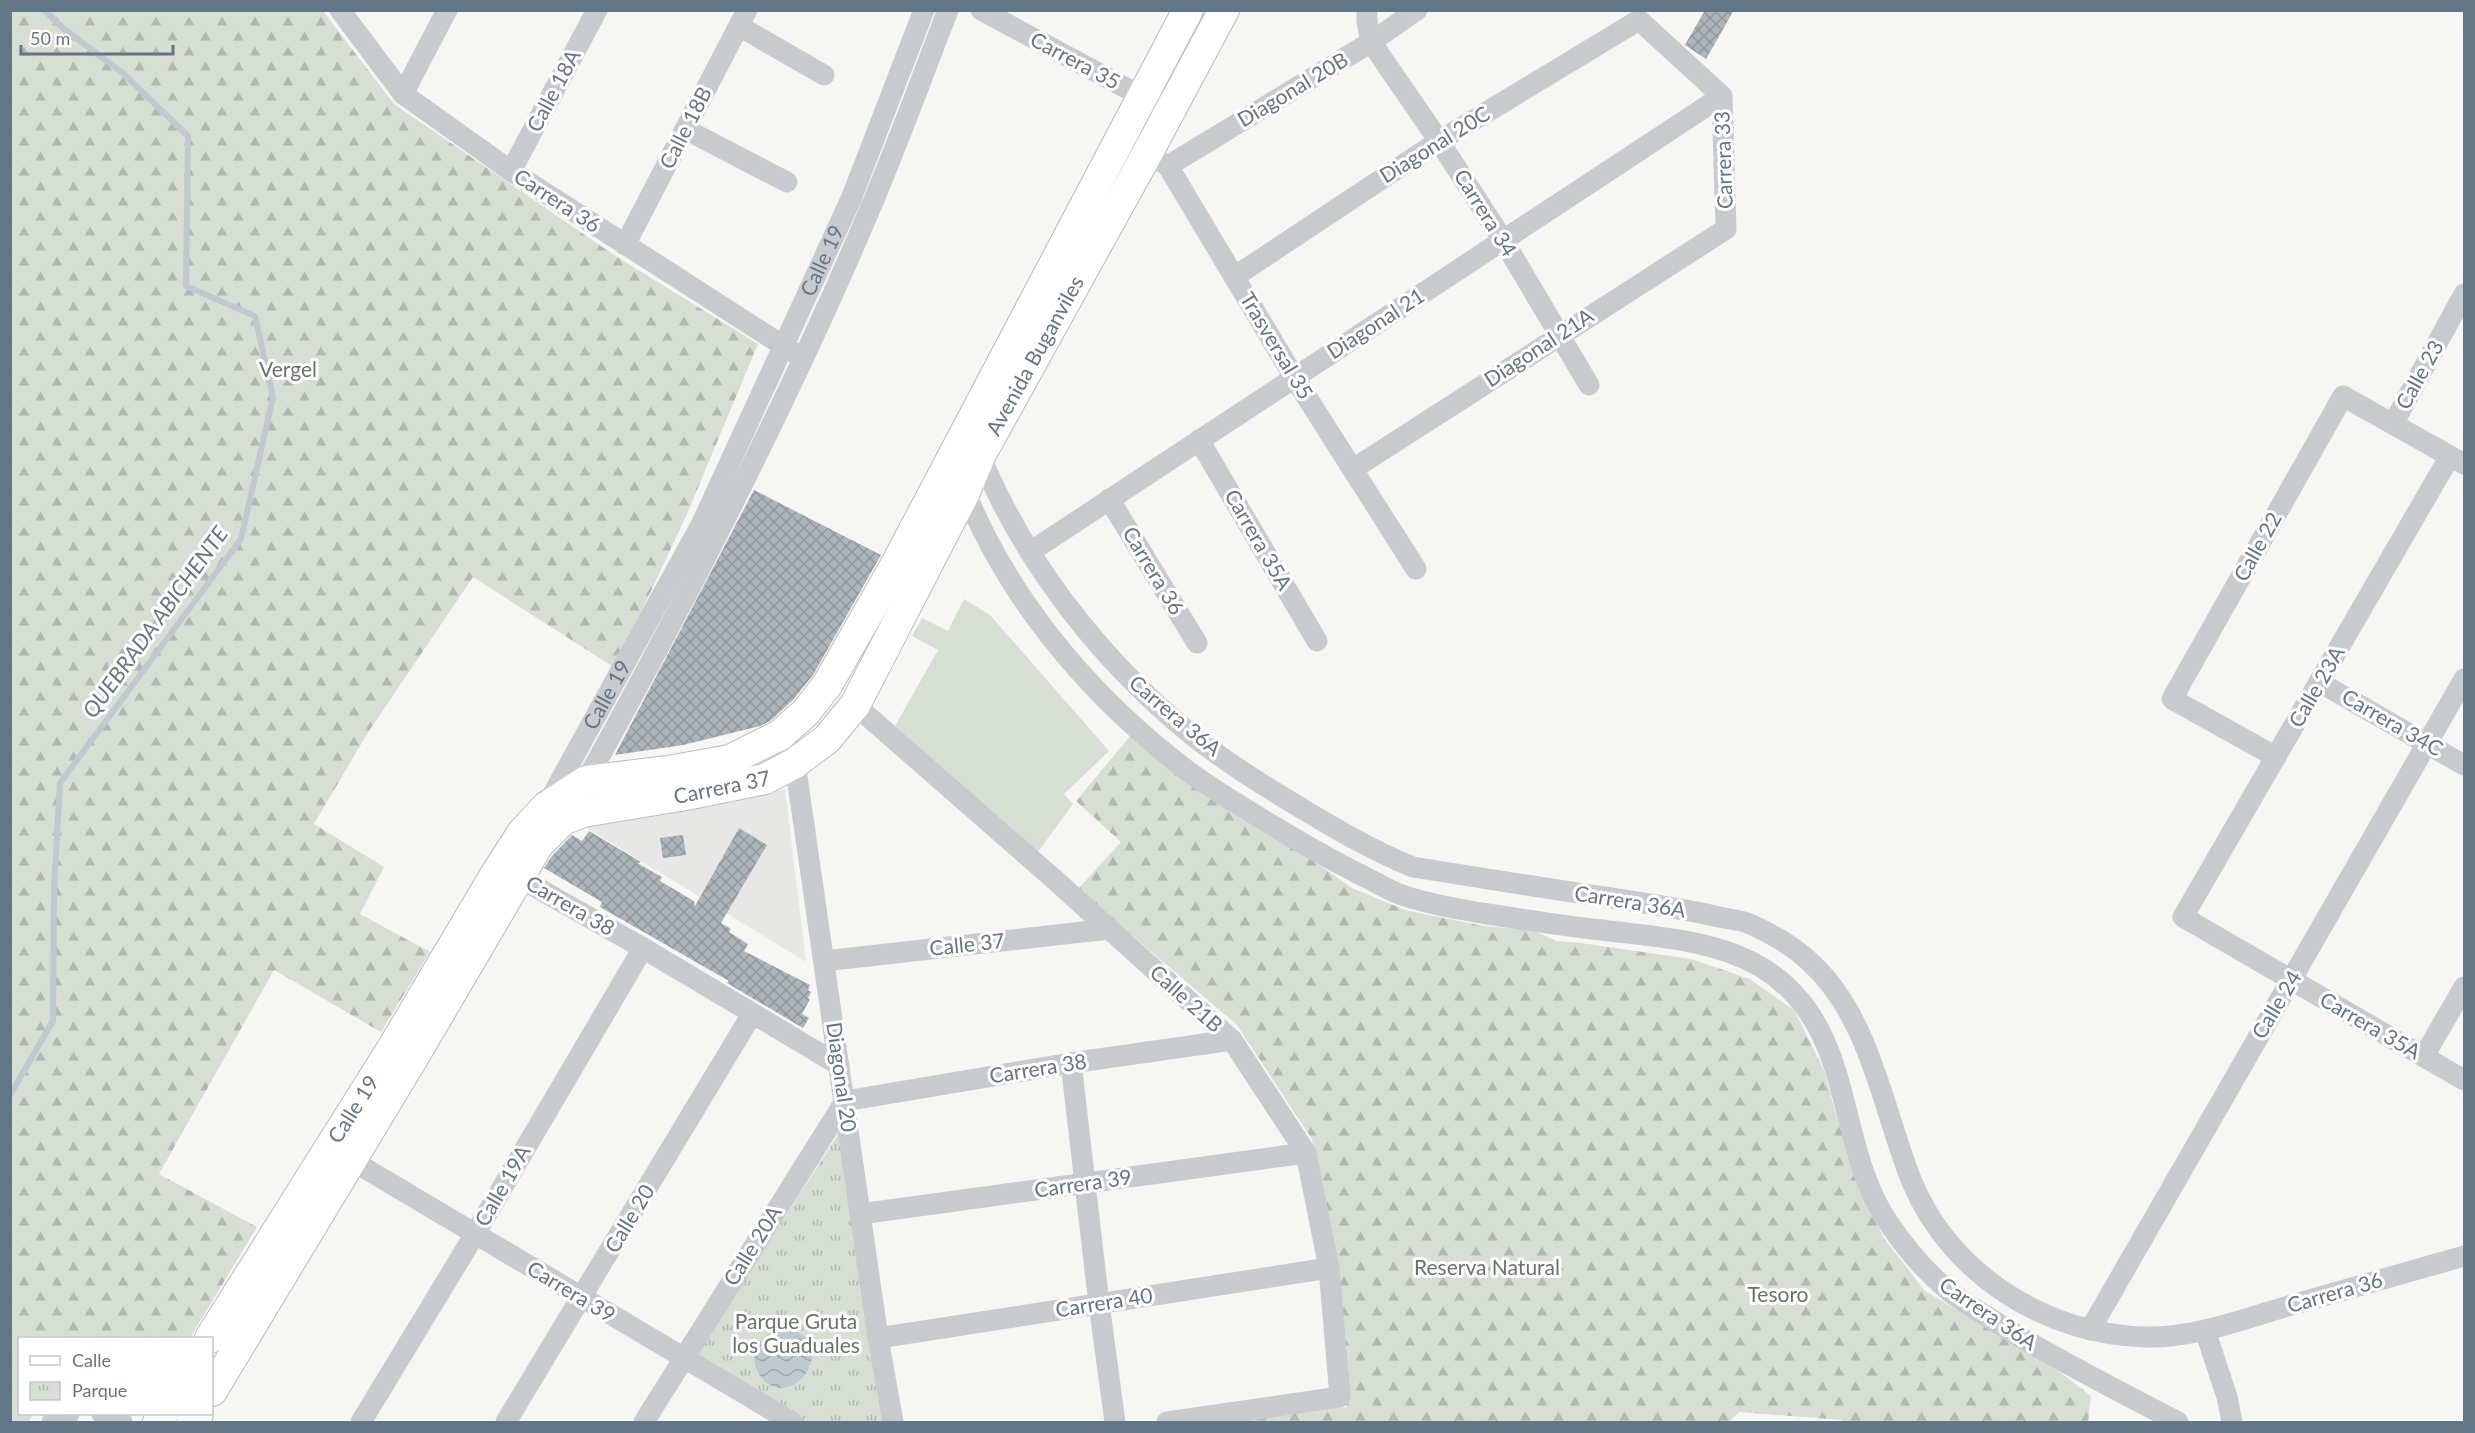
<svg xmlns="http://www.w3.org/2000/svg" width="2475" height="1433" font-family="Lato,sans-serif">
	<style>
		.built { fill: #e7e8e6 }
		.forest { fill: url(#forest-firs) }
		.park { fill: url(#park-tufts) }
		.pitch { fill: #d7dfd3 }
		.water { fill: url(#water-waves) }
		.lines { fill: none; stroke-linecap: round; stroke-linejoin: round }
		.stream { stroke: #becacf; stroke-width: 6 }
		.building { fill: url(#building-cross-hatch) }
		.secondary-casing { stroke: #b7bdc1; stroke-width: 32 }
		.minor { stroke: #c8cbce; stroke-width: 21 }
		.secondary { stroke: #fff; stroke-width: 30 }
		.labels { text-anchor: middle; stroke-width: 6; stroke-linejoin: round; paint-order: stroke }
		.street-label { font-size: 21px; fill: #637686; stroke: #fff }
		.park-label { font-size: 21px; fill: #63785e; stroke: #fff }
		.water-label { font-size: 22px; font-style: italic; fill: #5f7883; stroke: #fff }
	</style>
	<defs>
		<pattern id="forest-firs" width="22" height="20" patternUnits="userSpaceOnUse" patternTransform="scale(1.5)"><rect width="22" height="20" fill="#d7dfd3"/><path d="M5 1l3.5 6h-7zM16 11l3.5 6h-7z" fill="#b2b9b1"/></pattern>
		<pattern id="park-tufts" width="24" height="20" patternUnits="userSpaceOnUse" patternTransform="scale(1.5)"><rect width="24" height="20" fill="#d7dfd3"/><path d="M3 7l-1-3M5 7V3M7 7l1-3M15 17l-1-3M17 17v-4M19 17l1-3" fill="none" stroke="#b2b9b1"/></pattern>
		<pattern id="water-waves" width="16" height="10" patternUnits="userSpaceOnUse" patternTransform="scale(1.5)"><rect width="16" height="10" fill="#becacf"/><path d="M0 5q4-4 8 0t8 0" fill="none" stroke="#9ea9ae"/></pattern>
		<pattern id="building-cross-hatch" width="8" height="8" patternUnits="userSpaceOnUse" patternTransform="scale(1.5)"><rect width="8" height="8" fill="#acb5ba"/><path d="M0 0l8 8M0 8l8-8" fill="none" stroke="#90989d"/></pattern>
	</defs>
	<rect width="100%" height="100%" fill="#f6f6f2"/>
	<path class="built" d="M785,789L806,962L584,826Z"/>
	<g class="forest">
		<path d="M10,11H323L394,104L611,253L758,344L687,514L615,668L473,577L367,734L314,824L384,867L360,914L430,952L381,1032L274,970L159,1174L257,1227L190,1338H20V1414H34L28,1422H10Z"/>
		<path d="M1132,734L1352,888L1405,910L1483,926L1533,930L1556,941L1581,943L1691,959L1750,979L1794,1010L1824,1070L1839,1125L1862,1189L1883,1237L1925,1291L2048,1363L2091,1396L2088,1422H1841L1842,1420L1739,1412L1729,1422H1230L1347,1407L1334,1264L1312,1139L1237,1025L1078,889L1121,842L1076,801Z"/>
	</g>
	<path class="park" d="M839,1133L885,1422H803L694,1358Z"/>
	<path class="pitch" d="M964,599L990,615L1109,751L1064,794L1073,804L1037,853L895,726L938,650L912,636L922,618L948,631Z"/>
	<path class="water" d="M781,1328C793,1328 806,1334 811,1346C814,1356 811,1365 806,1373C772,1419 724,1347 781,1328Z"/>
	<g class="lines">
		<path class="stream" d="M10,1095L53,1021L54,890L60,783L241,539L273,397L255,316L186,286L188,136L124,74L64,29L44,10"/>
	</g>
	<g class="building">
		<path d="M1705,10H1734L1706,59L1685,45Z"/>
		<path d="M754,490L881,555L813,675L793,700L770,721L760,726L683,745L615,755Z"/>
		<path d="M739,828L767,845L721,923L731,929L729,932L748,944L744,951L810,985L808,990L811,992L808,998L810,999L802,1014L809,1018L803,1028L727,983L729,981L600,907L602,902L544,868L552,856L572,835L582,841L589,831L641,862L637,863L662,877L660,881L694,901L695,906Z"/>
		<path d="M683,835L686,855L663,858L660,838Z"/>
	</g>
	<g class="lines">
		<defs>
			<g id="secondary">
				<path id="s2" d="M210,1338L393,1047L495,875L522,833L546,807L586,781L668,771L730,760L780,735L806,712L827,685L895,566L1188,10"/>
				<path id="s3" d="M212,1391L413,1058L538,845L563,820L583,812L686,795L765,779L795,763L827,739L855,705L965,492L980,456L1147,154L1224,10"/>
				<path d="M158,1422L163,1414"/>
				<path d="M192,1422L198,1414"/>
			</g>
		</defs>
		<use href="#secondary" class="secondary-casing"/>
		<g class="minor">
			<path d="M340,10L403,94L511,171L793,352"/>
			<path d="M981,10L1169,111"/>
			<path d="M1367,10V22L1371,42L1439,141L1503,240L1589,385"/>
			<path d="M739,26L824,75"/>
			<path d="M403,94L447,10"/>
			<path d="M685,129L787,182"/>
			<path d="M1135,147L1168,166L1294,377L1416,569"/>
			<path d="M1168,166L1371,42L1417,10"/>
			<path d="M511,171L597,10"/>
			<path d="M625,245L747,10"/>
			<path d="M1234,277L1439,141L1639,20L1722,96L1726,229L1353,469"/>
			<path d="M2393,424L2464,294"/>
			<path d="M1199,440L1317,641"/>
			<path d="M977,448C1021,558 1097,656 1187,731C1221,759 1259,783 1296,805C1334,828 1373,851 1413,867C1481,878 1549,889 1617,899C1651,904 1685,909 1719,917C1729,919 1741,920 1750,924C1770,933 1794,947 1810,962C1870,1016 1883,1110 1912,1182C1951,1275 2047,1335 2146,1337C2193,1338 2240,1320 2285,1307C2345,1290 2405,1273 2464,1256"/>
			<path d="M2450,456L2183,917L2464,1080"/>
			<path d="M962,484C1005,594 1083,688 1175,761C1204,785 1238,804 1270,824C1303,844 1336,863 1371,880C1383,886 1395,894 1408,897C1434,905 1462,910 1488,914C1526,920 1564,926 1602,930C1655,937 1714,939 1761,967C1859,1027 1832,1142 1890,1225C1907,1250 1927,1273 1950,1292C1967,1305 1987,1316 2005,1328C2061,1362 2120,1392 2178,1422"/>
			<path d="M1109,499L1197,643"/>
			<path d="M1030,552L1722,96"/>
			<path d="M2319,682L2464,765"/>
			<path d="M855,705L1055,880L1232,1040L1306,1153L1329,1268L1340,1397L1167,1422"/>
			<path d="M790,754L795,763L878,1338L893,1422"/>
			<path d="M2276,757L2172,699L2343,396L2464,464"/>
			<path d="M586,781C689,595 787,405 870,209C898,143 922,77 948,10"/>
			<path id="s1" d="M548,803L702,523L851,199L924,10"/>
			<path d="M518,877L643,948L839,1065"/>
			<path d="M824,961L1109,929"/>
			<path d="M2424,1056L2464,987"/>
			<path d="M1071,1063L1099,1304L1115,1422"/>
			<path d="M351,1160L792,1422"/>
			<path d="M860,1214L1306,1153"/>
			<path d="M2090,1330L2464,679"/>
			<path d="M2205,1330L2227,1397L2232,1422"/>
			<path d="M878,1338L1329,1268"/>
			<path d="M102,1414L122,1422"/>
			<path d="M52,1422L69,1414"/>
			<path d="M361,1422L475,1234L643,948"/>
			<path d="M506,1422L752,1014"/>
			<path d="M644,1422L845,1101L1071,1063L1232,1040"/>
		</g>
		<use href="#secondary" class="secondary"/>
	</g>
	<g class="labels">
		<g class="street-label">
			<text transform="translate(1075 61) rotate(28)" y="7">Carrera 35</text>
			<text transform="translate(1293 90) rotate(-31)" y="7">Diagonal 20B</text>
			<text transform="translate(554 91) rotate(-62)" y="7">Calle 18A</text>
			<text transform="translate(686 128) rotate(-63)" y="7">Calle 18B</text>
			<text transform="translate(1435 145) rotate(-32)" y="7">Diagonal 20C</text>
			<text transform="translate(1724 160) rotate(-92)" y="7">Carrera 33</text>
			<text transform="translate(557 201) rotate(33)" y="7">Carrera 36</text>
			<text transform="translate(1485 213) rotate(58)" y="7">Carrera 34</text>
			<text dy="7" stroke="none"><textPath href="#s1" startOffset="608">Calle 19</textPath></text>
			<text transform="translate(1376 324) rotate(-33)" y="7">Diagonal 21</text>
			<text transform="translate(1276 346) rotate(59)" y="7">Trasversal 35</text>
			<text transform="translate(1539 348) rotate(-33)" y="7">Diagonal 21A</text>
			<text dy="7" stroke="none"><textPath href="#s3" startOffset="1389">Avenida Buganviles</textPath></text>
			<text transform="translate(2420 375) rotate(-61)" y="7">Calle 23</text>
			<text transform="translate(1258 540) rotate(60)" y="7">Carrera 35A</text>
			<text transform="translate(2258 547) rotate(-61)" y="7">Calle 22</text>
			<text transform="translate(1153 571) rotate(59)" y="7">Carrera 36</text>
			<text transform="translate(2317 687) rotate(-60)" y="7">Calle 23A</text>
			<text dy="7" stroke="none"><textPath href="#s1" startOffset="123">Calle 19</textPath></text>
			<text transform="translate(1175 716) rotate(40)" y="7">Carrera 36A</text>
			<text transform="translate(2392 723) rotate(30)" y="7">Carrera 34C</text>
			<text dy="7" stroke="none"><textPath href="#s3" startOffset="834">Carrera 37</textPath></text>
			<text transform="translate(1630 902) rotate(9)" y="7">Carrera 36A</text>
			<text transform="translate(570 906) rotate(30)" y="7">Carrera 38</text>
			<text transform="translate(967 945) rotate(-6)" y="7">Calle 37</text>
			<text transform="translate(1186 999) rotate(42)" y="7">Calle 21B</text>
			<text transform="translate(2277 1005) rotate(-59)" y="7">Calle 24</text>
			<text transform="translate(2370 1026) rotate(30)" y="7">Carrera 35A</text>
			<text transform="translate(1038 1069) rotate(-9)" y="7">Carrera 38</text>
			<text transform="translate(841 1077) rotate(82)" y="7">Diagonal 20</text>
			<text dy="7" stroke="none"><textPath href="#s2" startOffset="270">Calle 19</textPath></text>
			<text transform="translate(1083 1184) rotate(-8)" y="7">Carrera 39</text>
			<text transform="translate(503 1186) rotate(-60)" y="7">Calle 19A</text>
			<text transform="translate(630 1219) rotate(-59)" y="7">Calle 20</text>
			<text transform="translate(753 1246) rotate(-58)" y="7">Calle 20A</text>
			<text transform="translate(571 1292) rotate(31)" y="7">Carrera 39</text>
			<text transform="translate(2335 1293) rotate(-16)" y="7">Carrera 36</text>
			<text transform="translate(1104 1303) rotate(-9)" y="7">Carrera 40</text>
			<text transform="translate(1988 1314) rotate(34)" y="7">Carrera 36A</text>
		</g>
		<g class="park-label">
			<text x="288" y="377">Vergel</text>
			<text x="1487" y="1275">Reserva Natural</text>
			<text x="1778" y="1302">Tesoro</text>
			<text x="796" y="1329">Parque Gruta<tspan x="796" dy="24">los Guaduales</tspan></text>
		</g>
		<g class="water-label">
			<text transform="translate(155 622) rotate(-54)" y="8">QUEBRADA ABICHENTE</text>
		</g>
	</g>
	<rect width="2475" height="1433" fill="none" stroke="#637686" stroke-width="24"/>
	<rect x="18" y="1337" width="195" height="78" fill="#ffffff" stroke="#c1c8cf" stroke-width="1.5"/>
	<rect x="30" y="1356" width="30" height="9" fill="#ffffff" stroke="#c1c8cf" stroke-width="1.5"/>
	<text x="72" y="1367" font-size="18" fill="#637686">Calle</text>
	<rect x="30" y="1382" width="30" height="18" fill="url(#park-tufts)" stroke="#c1c8cf" stroke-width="1.5"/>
	<text x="72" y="1397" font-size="18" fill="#637686">Parque</text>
	<path d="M21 45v9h152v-9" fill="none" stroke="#637686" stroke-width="3"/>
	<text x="30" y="45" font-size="18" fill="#637686" stroke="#ffffff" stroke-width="4.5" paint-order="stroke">50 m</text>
</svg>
